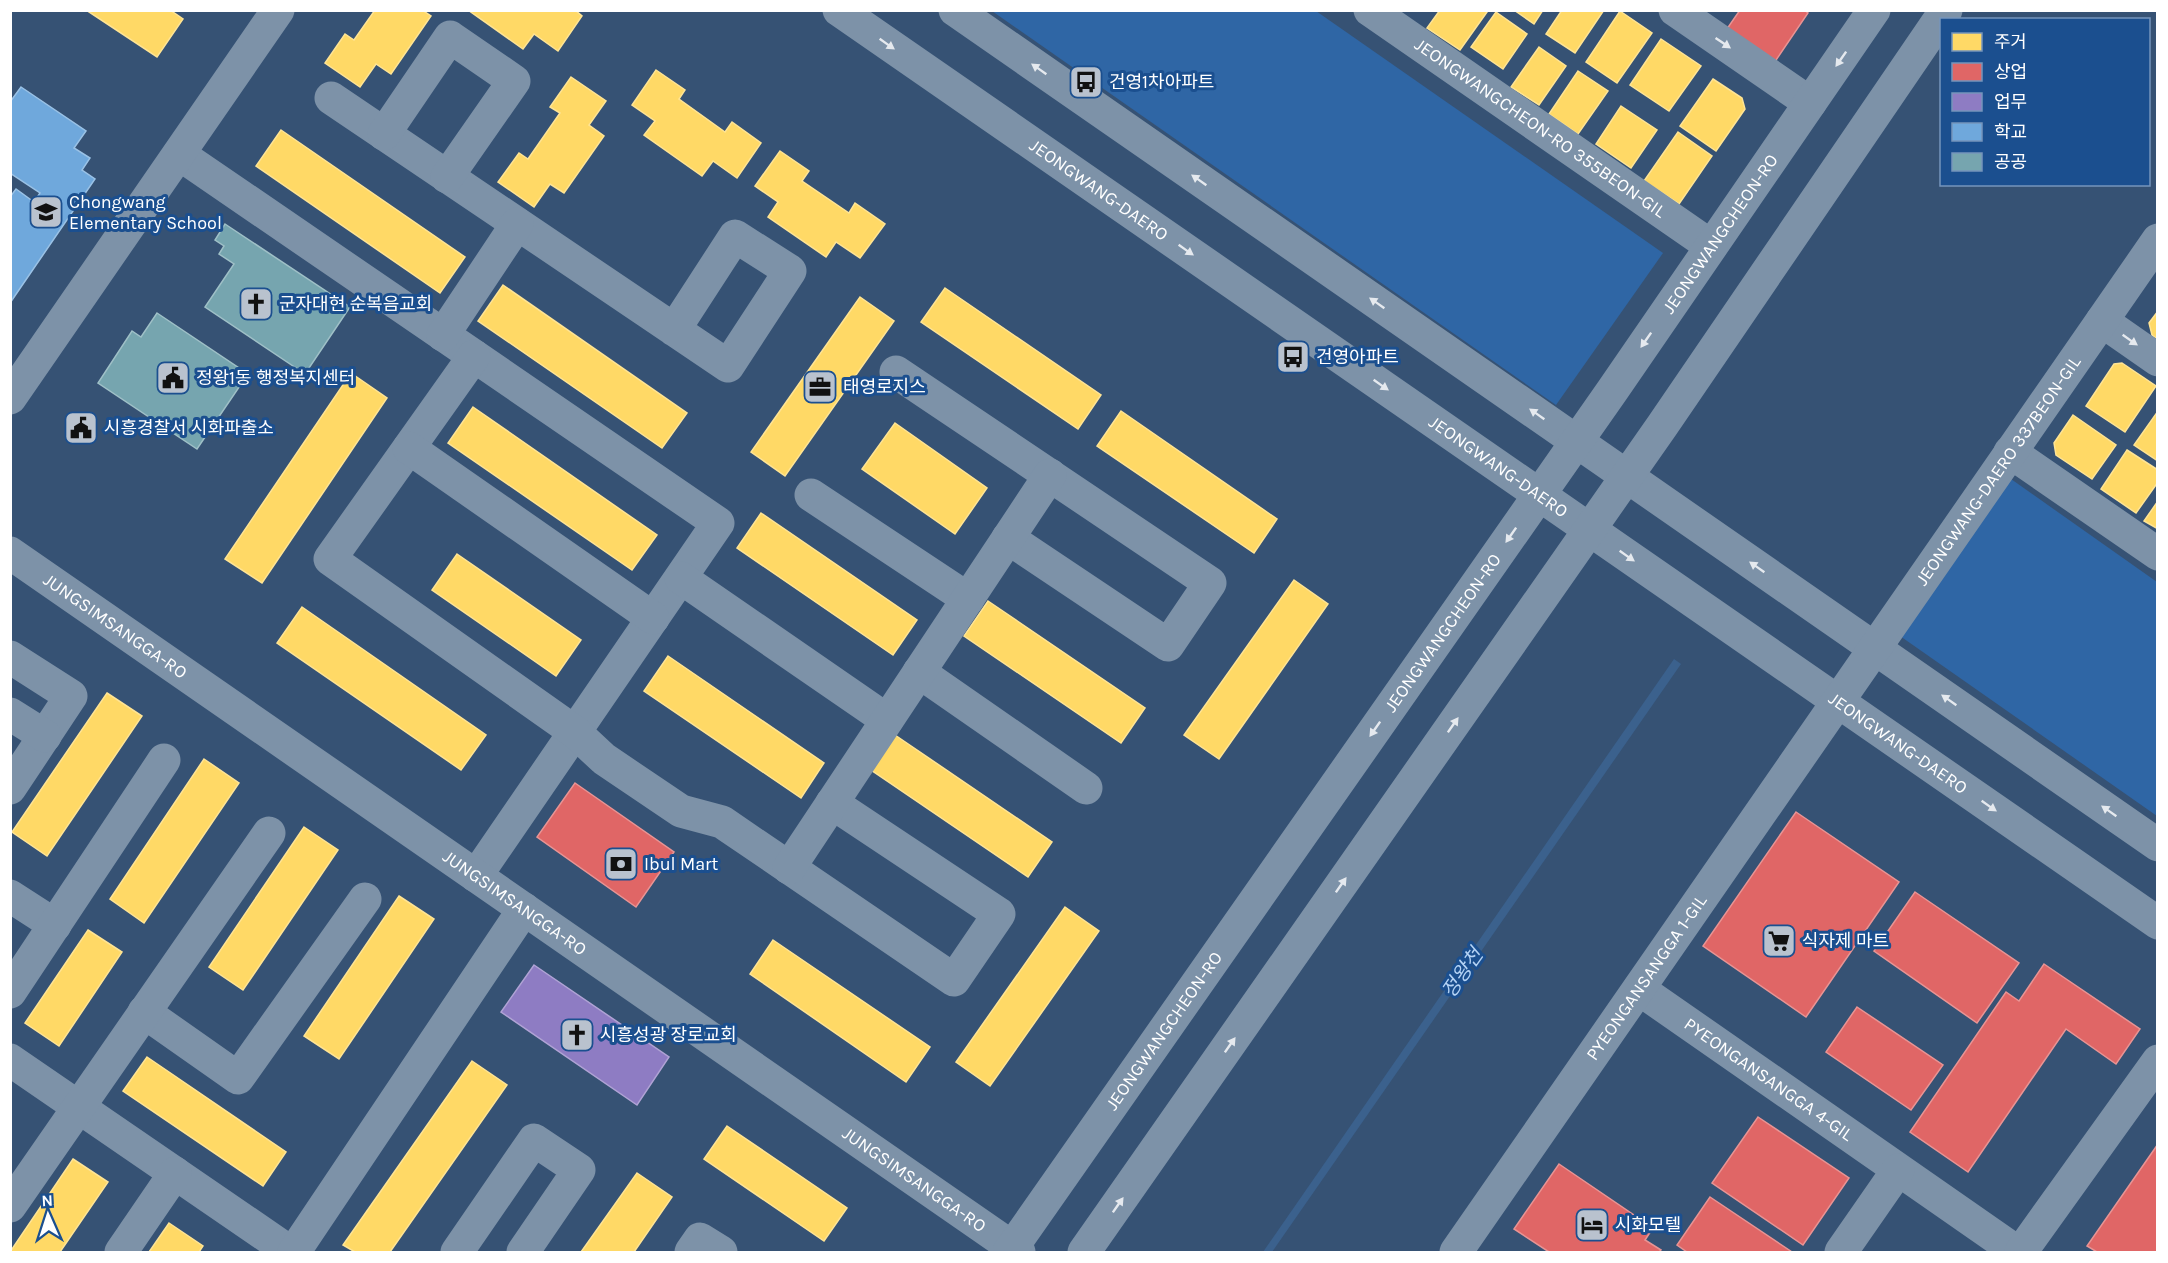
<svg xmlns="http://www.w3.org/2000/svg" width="2168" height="1263" font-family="Karla,'Noto Sans KR',sans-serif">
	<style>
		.green { fill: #2f66a5 }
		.water { fill: #3b618d }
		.homes { fill: #ffd966; stroke: #ffe494; stroke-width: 1.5 }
		.shops { fill: #e06666; stroke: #e99494; stroke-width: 1.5 }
		.offices { fill: #8e7cc3; stroke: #b0a3d5; stroke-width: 1.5 }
		.schools { fill: #6fa8dc; stroke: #9ac2e6; stroke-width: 1.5 }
		.public { fill: #76a5af; stroke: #9fc0c7; stroke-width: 1.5 }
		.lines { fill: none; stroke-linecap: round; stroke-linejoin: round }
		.minor { stroke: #7d92a8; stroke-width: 33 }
		.oneway { fill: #e5e9ee }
		.labels { text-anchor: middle; stroke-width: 6; stroke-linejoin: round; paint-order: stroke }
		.poi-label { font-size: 18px; fill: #fff; stroke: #1b4f8f; text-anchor: start }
		.street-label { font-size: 18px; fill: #fff; stroke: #1b4f8f }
		.water-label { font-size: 20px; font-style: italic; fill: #b5d3f5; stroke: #1b4f8f }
	</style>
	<rect width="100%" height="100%" fill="#365274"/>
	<g class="green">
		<path d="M992,11H1316L1663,253L1556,405Z"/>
		<path d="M2011,479L2157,582V816L1900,636Z"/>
	</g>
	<path class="water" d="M1674,659L1681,664L1272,1252H1263Z"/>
	<g class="homes">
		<path d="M86,10H170L183,19L157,57Z"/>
		<path d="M375,10H422L431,16L391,74L376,64L360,87L325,63L345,34L354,40Z"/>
		<path d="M468,10H575L582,16L558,51L534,34L523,49Z"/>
		<path d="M1440,10H1485L1487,12L1460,50L1427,28Z"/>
		<path d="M1514,10H1543L1534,24Z"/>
		<path d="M1562,10H1604L1575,53L1546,34Z"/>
		<path d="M1620,11L1652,33L1617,83L1586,62Z"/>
		<path d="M1496,12L1527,34L1503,69L1471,47Z"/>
		<path d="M1661,39L1701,66L1669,111L1630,85Z"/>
		<path d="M1539,47L1566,66L1539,105L1511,87Z"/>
		<path d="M656,70L685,90L679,99L725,132L732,122L761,143L737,178L713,161L702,176L644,135L655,121L632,105Z"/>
		<path d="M1578,71L1608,91L1578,134L1549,114Z"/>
		<path d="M571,77L606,101L589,125L604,136L564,193L550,184L534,207L498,182L519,153L528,159L560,113L550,107Z"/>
		<path d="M1713,79L1742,98L1745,109L1716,151L1680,126Z"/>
		<path d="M1621,106L1657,130L1631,168L1596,144Z"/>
		<path d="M281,130L465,257L440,293L256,166Z"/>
		<path d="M1678,132L1712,156L1679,204L1644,181Z"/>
		<path d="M780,151L809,171L802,181L849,213L855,203L885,224L860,258L836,242L826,257L768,217L778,202L755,186Z"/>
		<path d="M503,285L687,413L662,448L478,321Z"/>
		<path d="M945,288L1101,395L1078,429L921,322Z"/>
		<path d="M860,297L894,321L785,476L751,452Z"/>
		<path d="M2158,311V339L2152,335L2149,323Z"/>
		<path d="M2122,363L2156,386L2125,432L2086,406L2114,364Z"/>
		<path d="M351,373L387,398L262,583L225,559Z"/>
		<path d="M473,407L657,535L632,570L448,443Z"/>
		<path d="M1121,411L1277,519L1254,553L1097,446Z"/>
		<path d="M2158,411V461L2134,445Z"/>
		<path d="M2073,415L2116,445L2092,479L2056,455L2054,443Z"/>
		<path d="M895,423L987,488L955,534L862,469Z"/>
		<path d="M2127,450L2158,470V482L2136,513L2101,489Z"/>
		<path d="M2158,501V529L2144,521Z"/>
		<path d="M761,513L917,620L893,655L737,548Z"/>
		<path d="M457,554L581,640L556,676L432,590Z"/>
		<path d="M1294,580L1328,604L1219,759L1184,735Z"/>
		<path d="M988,601L1145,708L1121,743L964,636Z"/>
		<path d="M302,607L486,735L461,770L277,643Z"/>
		<path d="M668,656L824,763L801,798L644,691Z"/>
		<path d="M107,693L142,716L47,856L12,832Z"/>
		<path d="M895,735L1052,842L1028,877L871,770Z"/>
		<path d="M204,759L239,783L144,923L110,899Z"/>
		<path d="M304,827L338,850L243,990L209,967Z"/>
		<path d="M399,896L434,919L339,1059L304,1036Z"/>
		<path d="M1065,907L1099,931L990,1086L956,1062Z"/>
		<path d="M88,930L122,952L59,1046L25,1023Z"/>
		<path d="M773,940L930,1047L906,1082L750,974Z"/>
		<path d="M147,1057L286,1152L263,1186L123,1091Z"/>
		<path d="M472,1061L507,1085L390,1252H355L343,1245Z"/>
		<path d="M727,1126L847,1208L824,1241L704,1159Z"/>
		<path d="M73,1159L108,1182L60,1252H10Z"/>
		<path d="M637,1173L672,1197L634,1252H581Z"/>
		<path d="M169,1223L203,1246L199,1252H149Z"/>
	</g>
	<g class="shops">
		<path d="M1740,10H1804L1808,13L1770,69L1722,36Z"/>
		<path d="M575,783L674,852L636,907L537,837Z"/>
		<path d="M1796,812L1899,882L1806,1017L1703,946Z"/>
		<path d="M1915,892L2019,963L1977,1023L1874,951Z"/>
		<path d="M2044,964L2140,1029L2116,1064L2066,1029L1968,1172L1910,1132L2006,992L2019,1001Z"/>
		<path d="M1857,1007L1943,1065L1911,1110L1826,1052Z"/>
		<path d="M1758,1117L1849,1178L1803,1245L1712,1183Z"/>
		<path d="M2158,1144V1252H2097L2087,1246Z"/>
		<path d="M1559,1164L1653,1228L1645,1240L1661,1250L1659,1252H1549L1514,1229Z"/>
		<path d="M1710,1197L1792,1252H1687L1677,1245Z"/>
	</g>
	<path class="offices" d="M534,965L669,1057L637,1105L501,1012Z"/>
	<path class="schools" d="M21,87L86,131L74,148L90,158L82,170L95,179L10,303V197L16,189L34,202L40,193L10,173V102Z"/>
	<g class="public">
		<path d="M225,224L350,307L305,374L205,307L234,264L219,254L224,246L215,240Z"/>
		<path d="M157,313L248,374L197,449L98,383L132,331L141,337Z"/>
	</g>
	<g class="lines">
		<g class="minor">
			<path id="s1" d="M839,10L2158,923"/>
			<path d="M955,10L2158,845"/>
			<path id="s2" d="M1370,10L1711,246"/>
			<path d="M1675,10L1810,103"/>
			<path d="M331,98L728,366L790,271L735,236L674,330"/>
			<path d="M384,134L450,37L514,81L447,177"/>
			<path d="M179,154L718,523L476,876"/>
			<path d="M2102,321L2158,360"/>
			<path d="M443,335L517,224"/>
			<path d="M474,356L330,559L575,732L604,759L681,811L722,822L954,980L999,914L832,803"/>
			<path d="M896,372L1210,583L1168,645L1008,538"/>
			<path d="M10,398L278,10"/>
			<path d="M409,448L653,618"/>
			<path d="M2010,452L2158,554"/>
			<path d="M811,495L968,599"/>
			<path id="s3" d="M10,553L1019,1252"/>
			<path d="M681,578L887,720"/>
			<path d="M10,657L71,696L10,788"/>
			<path d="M919,672L1086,788"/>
			<path d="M10,714L45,736"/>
			<path d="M789,868L1050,475"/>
			<path d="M10,896L55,925"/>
			<path id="s4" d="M1639,989L2017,1252"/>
			<path d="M10,992L164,760"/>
			<path d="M144,1012L238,1078L365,899"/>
			<path d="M10,1060L290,1252"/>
			<path d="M10,1206L269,833"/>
			<path d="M121,1252L175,1173"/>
			<path d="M294,1252L524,909"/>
			<path d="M457,1252L534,1140L579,1170L523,1252"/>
			<path d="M691,1252L700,1239L721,1252"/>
			<path id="s5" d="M1009,1252L1612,391L1874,10"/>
			<path d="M1084,1252L1662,426L1946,10"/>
			<path id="s6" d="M1456,1252L2158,240"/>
			<path d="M1841,1252L1898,1170"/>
			<path d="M2021,1252L2158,1061"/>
		</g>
	</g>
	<defs><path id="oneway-solid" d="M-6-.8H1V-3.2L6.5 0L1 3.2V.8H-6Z" transform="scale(1.5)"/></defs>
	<g class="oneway">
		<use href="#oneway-solid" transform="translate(1723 43) rotate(34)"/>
		<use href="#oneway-solid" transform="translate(887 44) rotate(35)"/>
		<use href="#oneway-solid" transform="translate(1841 59) rotate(125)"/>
		<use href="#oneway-solid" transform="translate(1039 69) rotate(-145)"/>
		<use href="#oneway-solid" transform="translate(1199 180) rotate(-145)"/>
		<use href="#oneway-solid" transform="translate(1186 250) rotate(35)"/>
		<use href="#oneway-solid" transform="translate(1377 303) rotate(-145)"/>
		<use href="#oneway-solid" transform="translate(1646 340) rotate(125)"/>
		<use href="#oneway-solid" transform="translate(2130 340) rotate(35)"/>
		<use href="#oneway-solid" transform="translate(1381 385) rotate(35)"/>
		<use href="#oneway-solid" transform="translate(1537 414) rotate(-145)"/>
		<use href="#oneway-solid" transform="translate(1511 535) rotate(125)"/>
		<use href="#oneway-solid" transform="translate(1627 556) rotate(35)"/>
		<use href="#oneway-solid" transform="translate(1757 567) rotate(-145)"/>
		<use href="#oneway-solid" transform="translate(1949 700) rotate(-145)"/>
		<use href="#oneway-solid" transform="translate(1453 725) rotate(-55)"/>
		<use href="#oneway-solid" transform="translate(1375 729) rotate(125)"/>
		<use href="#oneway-solid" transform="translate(1989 806) rotate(35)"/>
		<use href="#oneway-solid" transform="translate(2109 811) rotate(-145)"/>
		<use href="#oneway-solid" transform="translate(1341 885) rotate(-55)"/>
		<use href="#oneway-solid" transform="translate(1230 1045) rotate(-55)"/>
		<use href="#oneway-solid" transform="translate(1118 1205) rotate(-55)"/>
	</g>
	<defs>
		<symbol id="bus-square" viewBox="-11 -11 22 22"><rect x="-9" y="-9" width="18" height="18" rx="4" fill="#b9c2ce" stroke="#1b4f8f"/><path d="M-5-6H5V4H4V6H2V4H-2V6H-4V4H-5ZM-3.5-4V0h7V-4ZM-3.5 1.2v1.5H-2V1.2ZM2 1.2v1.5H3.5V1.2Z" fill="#111"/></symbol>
		<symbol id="school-square" viewBox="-11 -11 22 22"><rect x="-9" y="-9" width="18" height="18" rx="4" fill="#b9c2ce" stroke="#1b4f8f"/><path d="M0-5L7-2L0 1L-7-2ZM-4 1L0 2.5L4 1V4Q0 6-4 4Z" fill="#111"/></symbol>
		<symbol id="church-square" viewBox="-11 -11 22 22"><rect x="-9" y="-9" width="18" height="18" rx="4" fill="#b9c2ce" stroke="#1b4f8f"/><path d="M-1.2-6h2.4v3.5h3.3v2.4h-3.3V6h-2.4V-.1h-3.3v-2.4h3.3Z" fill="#111"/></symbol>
		<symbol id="civic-square" viewBox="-11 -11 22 22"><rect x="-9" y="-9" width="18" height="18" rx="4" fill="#b9c2ce" stroke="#1b4f8f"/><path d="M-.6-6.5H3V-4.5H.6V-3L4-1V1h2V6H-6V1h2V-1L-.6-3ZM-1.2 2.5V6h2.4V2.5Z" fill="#111"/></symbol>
		<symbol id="office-square" viewBox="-11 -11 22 22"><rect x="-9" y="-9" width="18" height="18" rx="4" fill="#b9c2ce" stroke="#1b4f8f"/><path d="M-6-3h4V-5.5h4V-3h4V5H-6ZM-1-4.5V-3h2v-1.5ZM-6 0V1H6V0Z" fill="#111"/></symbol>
		<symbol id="bank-square" viewBox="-11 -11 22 22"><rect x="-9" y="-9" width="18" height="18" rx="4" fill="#b9c2ce" stroke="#1b4f8f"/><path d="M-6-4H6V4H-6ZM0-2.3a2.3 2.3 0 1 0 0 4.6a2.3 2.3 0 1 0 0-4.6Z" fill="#111"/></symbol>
		<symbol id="supermarket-square" viewBox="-11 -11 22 22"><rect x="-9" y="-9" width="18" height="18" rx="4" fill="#b9c2ce" stroke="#1b4f8f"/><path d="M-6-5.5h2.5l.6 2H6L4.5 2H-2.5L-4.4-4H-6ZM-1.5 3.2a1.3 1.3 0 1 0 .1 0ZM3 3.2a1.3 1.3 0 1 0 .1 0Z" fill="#111"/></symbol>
		<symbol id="hotel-square" viewBox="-11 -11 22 22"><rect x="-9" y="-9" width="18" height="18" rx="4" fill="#b9c2ce" stroke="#1b4f8f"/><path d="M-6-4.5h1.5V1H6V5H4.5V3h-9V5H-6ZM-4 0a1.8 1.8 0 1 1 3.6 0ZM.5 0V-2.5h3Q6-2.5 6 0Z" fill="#111"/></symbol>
	</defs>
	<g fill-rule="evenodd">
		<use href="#bus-square" x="1067" y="63" width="38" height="38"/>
		<use href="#school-square" x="27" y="193" width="38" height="38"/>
		<use href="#church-square" x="237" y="285" width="38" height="38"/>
		<use href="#bus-square" x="1274" y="338" width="38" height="38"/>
		<use href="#civic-square" x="154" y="359" width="38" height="38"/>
		<use href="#office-square" x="801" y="368" width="38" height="38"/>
		<use href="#civic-square" x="62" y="409" width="38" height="38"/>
		<use href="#bank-square" x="602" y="845" width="38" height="38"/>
		<use href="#supermarket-square" x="1760" y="922" width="38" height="38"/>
		<use href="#church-square" x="558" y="1016" width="38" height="38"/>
		<use href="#hotel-square" x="1573" y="1206" width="38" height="38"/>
	</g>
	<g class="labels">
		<g class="poi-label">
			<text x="1109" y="88">건영1차아파트</text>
			<text x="69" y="208">Chongwang<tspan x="69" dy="21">Elementary School</tspan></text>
			<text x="279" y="310">군자대현 순복음교회</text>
			<text x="1316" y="363">건영아파트</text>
			<text x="196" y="384">정왕1동 행정복지센터</text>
			<text x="843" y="393">태영로지스</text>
			<text x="104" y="434">시흥경찰서 시화파출소</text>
			<text x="644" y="870">Ibul Mart</text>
			<text x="1802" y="947">식자제 마트</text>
			<text x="600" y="1041">시흥성광 장로교회</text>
			<text x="1615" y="1231">시화모텔</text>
		</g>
		<g class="street-label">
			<text dy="6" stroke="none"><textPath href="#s2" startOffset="207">JEONGWANGCHEON-RO 355BEON-GIL</textPath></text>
			<text dy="6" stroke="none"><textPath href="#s1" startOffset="316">JEONGWANG-DAERO</textPath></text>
			<text dy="6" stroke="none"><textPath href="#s5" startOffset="1242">JEONGWANGCHEON-RO</textPath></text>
			<text dy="6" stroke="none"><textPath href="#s1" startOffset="802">JEONGWANG-DAERO</textPath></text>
			<text dy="6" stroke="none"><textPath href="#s6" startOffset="951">JEONGWANG-DAERO 337BEON-GIL</textPath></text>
			<text dy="6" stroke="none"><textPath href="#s3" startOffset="128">JUNGSIMSANGGA-RO</textPath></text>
			<text dy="6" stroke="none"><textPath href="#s5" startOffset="756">JEONGWANGCHEON-RO</textPath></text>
			<text dy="6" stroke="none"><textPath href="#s1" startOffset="1288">JEONGWANG-DAERO</textPath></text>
			<text dy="6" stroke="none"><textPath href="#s3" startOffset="614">JUNGSIMSANGGA-RO</textPath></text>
			<text dy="6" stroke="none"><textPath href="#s6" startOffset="334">PYEONGANSANGGA 1-GIL</textPath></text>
			<text dy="6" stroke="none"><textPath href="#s5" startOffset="270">JEONGWANGCHEON-RO</textPath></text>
			<text dy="6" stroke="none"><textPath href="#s4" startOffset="158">PYEONGANSANGGA 4-GIL</textPath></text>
			<text dy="6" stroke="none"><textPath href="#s3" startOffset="1100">JUNGSIMSANGGA-RO</textPath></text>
		</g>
		<g class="water-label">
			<text transform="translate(1462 973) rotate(-55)" y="7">정왕천</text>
		</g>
	</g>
	<rect width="2168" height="1263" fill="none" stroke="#ffffff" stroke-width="24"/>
	<rect x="1940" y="18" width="210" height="168" fill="#1b4f8f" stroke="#7695bc" stroke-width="1.5"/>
	<rect x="1952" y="33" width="30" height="18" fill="#ffd966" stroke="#7695bc" stroke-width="1.5"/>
	<text x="1994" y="48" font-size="18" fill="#ffffff">주거</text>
	<rect x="1952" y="63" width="30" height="18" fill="#e06666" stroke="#7695bc" stroke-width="1.5"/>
	<text x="1994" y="78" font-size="18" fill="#ffffff">상업</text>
	<rect x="1952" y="93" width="30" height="18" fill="#8e7cc3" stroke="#7695bc" stroke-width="1.5"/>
	<text x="1994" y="108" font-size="18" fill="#ffffff">업무</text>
	<rect x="1952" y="123" width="30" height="18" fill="#6fa8dc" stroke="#7695bc" stroke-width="1.5"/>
	<text x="1994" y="138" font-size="18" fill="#ffffff">학교</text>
	<rect x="1952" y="153" width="30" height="18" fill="#76a5af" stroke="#7695bc" stroke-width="1.5"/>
	<text x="1994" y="168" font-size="18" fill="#ffffff">공공</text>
	<g transform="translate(48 1215) rotate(357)" stroke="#1b4f8f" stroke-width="4.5" paint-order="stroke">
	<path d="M0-4.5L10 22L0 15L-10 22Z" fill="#ffffff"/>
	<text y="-9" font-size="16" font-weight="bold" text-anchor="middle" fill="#ffffff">N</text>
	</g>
</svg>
